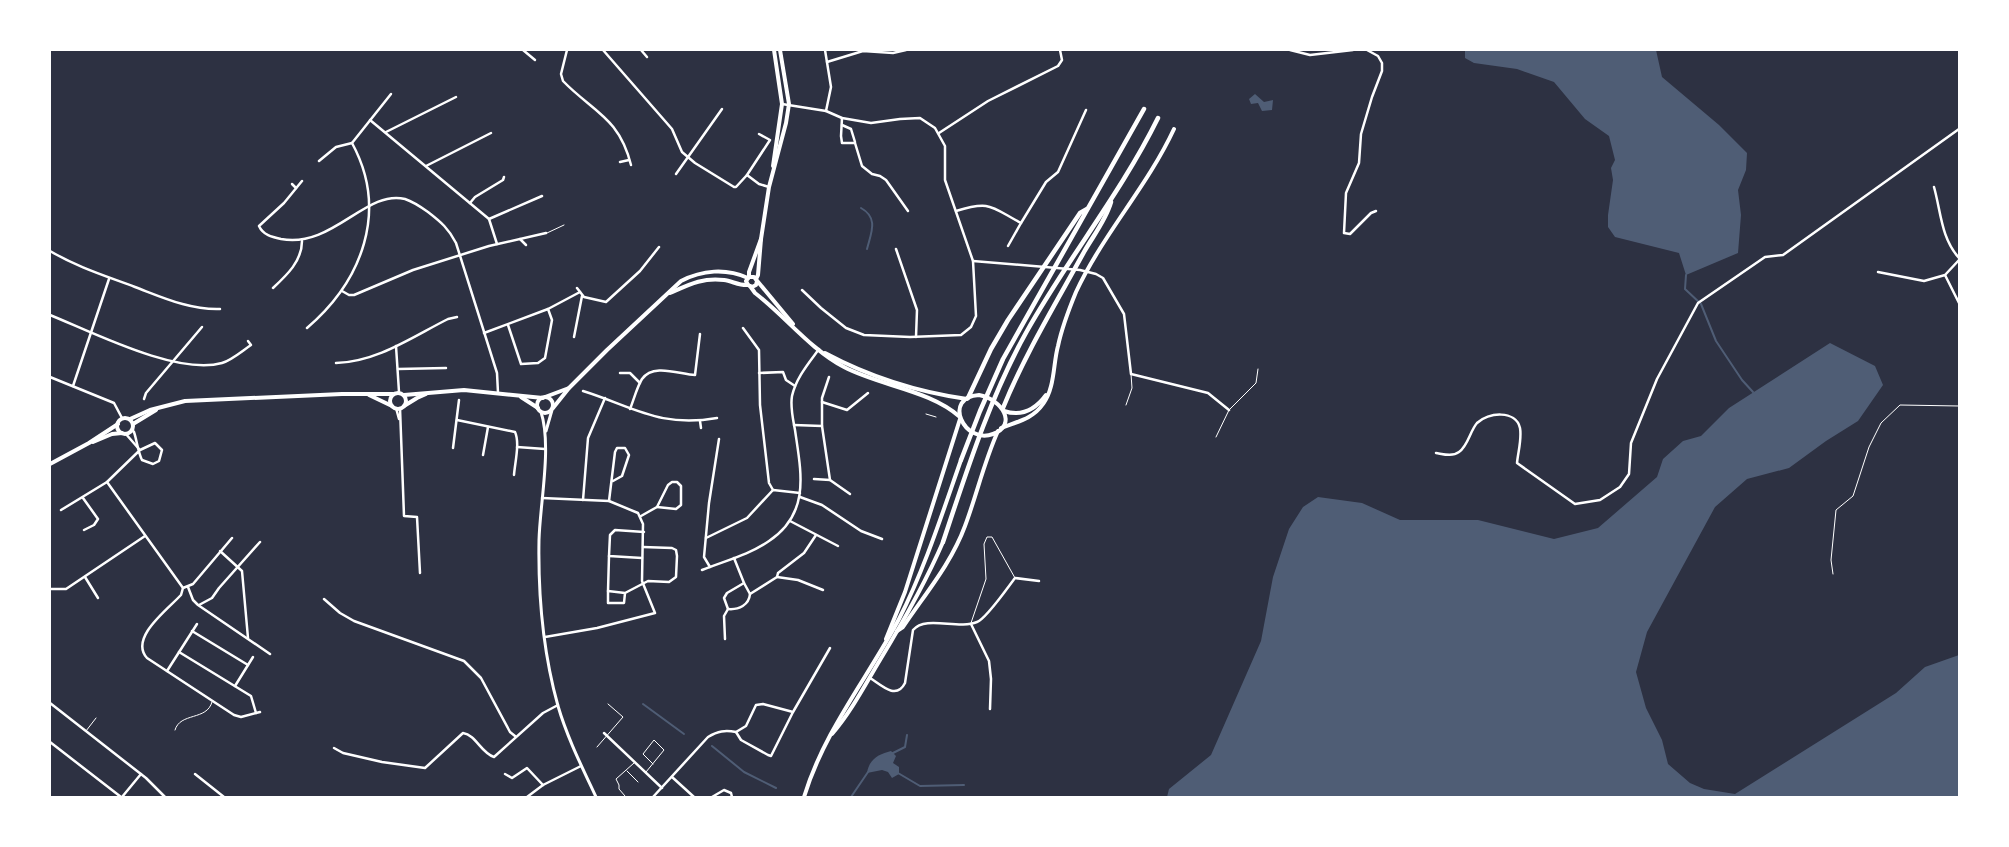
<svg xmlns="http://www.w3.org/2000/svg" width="2009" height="847" font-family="Quicksand,sans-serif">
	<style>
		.water { fill: #4f5d75 }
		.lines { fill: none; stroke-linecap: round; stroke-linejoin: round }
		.stream { stroke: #4f5d75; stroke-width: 2 }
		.service { stroke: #fff; stroke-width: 1 }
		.minor { stroke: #fff; stroke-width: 2.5 }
		.tertiary { stroke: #fff; stroke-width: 3 }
		.secondary { stroke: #fff; stroke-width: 4 }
		.primary { stroke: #fff; stroke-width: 4 }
		.trunk { stroke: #fff; stroke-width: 4 }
		.motorway { stroke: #fff; stroke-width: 4.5 }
	</style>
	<rect width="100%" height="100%" fill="#2d3142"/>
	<g class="water">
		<path d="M1465,50H1656L1662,77L1719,125L1747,153L1746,170L1738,190L1741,215L1738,253L1686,275L1679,253L1615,237L1608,227V215L1613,180L1611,168L1615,160L1609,136L1585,119L1554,82L1517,69L1474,63L1465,58Z"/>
		<path d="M1255,94L1264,102L1273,100L1272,110L1262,111L1258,103L1251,104L1249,99Z"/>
		<path d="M1830,343L1875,366L1883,385L1858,421L1826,441L1789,468L1747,479L1715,507L1647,632L1636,672L1646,708L1662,740L1668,764L1690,783L1704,789L1735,794L1896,693L1925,667L1959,655V797H1167L1169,789L1211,755L1261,641L1273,577L1289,529L1303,507L1318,497L1362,503L1400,520H1478L1554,539L1598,528L1657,477L1663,459L1683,441L1701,436L1729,408Z"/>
		<path d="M891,751L896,756L893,763L899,767V774L892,778L888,772L882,770L867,773C869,759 879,754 891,751Z"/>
	</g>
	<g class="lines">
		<g class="stream">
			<path d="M861,208C879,218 871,233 867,249"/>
			<path d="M1686,275L1685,289L1701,304L1716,341L1742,380L1753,392"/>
			<path d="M643,704L684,734"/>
			<path d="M712,746L744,772L776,788"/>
			<path d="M891,754L905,747L907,735"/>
			<path d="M898,773L920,786L964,785"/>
			<path d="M851,797L868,772"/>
		</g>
		<g class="service">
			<path d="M547,233L564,225"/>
			<path d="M1126,405L1132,388L1131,374"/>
			<path d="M926,414L936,417"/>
			<path d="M1216,437L1229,410L1256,383L1258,369"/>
			<path d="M1833,574L1831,560L1836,510L1853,496L1869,447L1881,423L1900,405L1959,406"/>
			<path d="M971,623L986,579L984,544L987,537H992L1015,578"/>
			<path d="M175,730C180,712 207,721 212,702"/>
			<path d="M86,731L96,718"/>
			<path d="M597,747L623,717L608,704"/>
			<path d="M627,771L638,782"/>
			<path d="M646,772L664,750L654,740L643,754L653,764"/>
			<path d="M625,796L619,789V785L616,779L634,763"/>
		</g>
		<g class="minor">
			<path d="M523,50L535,60"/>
			<path d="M567,50L561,74L563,81C593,112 619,117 631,165"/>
			<path d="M603,50L672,129L682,152L695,163L734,187H736L747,175L759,184L769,187"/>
			<path d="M641,50L647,57"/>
			<path d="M825,50L831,87L826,111"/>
			<path d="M1290,50L1310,55L1353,50"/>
			<path d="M1367,50L1378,56L1382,63V71L1372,97L1361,134L1359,163L1346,193L1344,233L1350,234L1371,213L1376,211"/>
			<path d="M827,62L863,51L893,53L906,50"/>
			<path d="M782,104L826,111L842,118L871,123L900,119L920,118L935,128L945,146V180L973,261L976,316L971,327L961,335L910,337L864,335L846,328L821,308L802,290"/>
			<path d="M842,118L841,136L842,143H855L862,166L872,174L880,176L886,180L908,211"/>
			<path d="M370,120L489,219L497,244"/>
			<path d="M842,125L851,129L855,142"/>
			<path d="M386,132L456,97"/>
			<path d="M939,133L988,101L1058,66L1062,60L1060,50"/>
			<path d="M352,143L391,94"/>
			<path d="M620,162L629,160"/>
			<path d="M426,166L491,133"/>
			<path d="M676,174L722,109"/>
			<path d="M747,175L770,140L759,134"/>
			<path d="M302,181L284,203L259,226C263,235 272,237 281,239C332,249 366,189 405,199C414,202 421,207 428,212C441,222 449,229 456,243L497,373L498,393"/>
			<path d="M292,184L296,188"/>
			<path d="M1934,187C1941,212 1941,238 1959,258"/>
			<path d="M470,203L475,197L503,180L504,177"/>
			<path d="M956,211C991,200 991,207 1021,223L1046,182L1058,172L1086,110"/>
			<path d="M489,219L542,196"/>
			<path d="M520,239L526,245"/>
			<path d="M1008,246L1021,223"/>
			<path d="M896,249L917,310L916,337"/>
			<path d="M50,251C77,267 106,276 135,287C164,298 190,310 220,309"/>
			<path d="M973,261L1080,270L1096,274L1103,278L1124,314L1131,374L1208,393L1229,410"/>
			<path d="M1878,272L1924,281L1945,275L1959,260"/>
			<path d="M1945,275L1959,303"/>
			<path d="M273,288C287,275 302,261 302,241"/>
			<path d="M577,288L584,297L606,302L640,271L659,247"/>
			<path d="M342,291L349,295H354L413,270L489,246L546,233"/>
			<path d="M50,315C92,332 178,376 222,363C232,360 242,351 251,345L248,341"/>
			<path d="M508,325L521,364L538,363L545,358L552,320L548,309"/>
			<path d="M307,328C362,281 389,211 352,143L336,147L319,161"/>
			<path d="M743,328L759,350L760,405L769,483L773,490"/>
			<path d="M484,333L548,309L580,292"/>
			<path d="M574,337L582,296"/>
			<path d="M396,346L399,392"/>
			<path d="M336,363C377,362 412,337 448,319L457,317"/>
			<path d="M398,369L446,368"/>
			<path d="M620,373H630L640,383"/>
			<path d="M759,373L783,372L786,380L795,386"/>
			<path d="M50,377L114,403L122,418"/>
			<path d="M73,386L109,279"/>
			<path d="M583,391C634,407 660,428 717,418"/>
			<path d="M144,399L146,393L202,327"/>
			<path d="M822,402L847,410L868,393"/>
			<path d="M396,408L399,419"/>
			<path d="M400,408L404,516L417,517L420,573"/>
			<path d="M630,409C634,399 637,387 642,379C653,363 679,374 695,375L700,334"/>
			<path d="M457,420L515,432C520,443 515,462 514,475"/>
			<path d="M700,421L701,428"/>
			<path d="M794,425L822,426L830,480"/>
			<path d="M822,426V398L829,377"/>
			<path d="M125,433L139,449"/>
			<path d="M517,447L545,449"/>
			<path d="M453,448L459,400"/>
			<path d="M1436,453C1443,454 1452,457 1459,452C1468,446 1470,431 1477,423C1488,412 1516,410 1520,428C1522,439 1518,452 1517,463L1575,504L1600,500L1620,487L1629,474L1631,443L1657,379L1698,303L1765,257L1783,255L1959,129"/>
			<path d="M483,455L488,427"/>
			<path d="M814,479L830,480L850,494"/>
			<path d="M107,482L183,588"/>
			<path d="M672,482H677L681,486V505L676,509L657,507L668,485Z"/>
			<path d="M800,497L822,505L861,531L882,539"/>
			<path d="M83,498L98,519L94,525L84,530"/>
			<path d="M542,498L609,501L638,513L643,524L642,581L655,613L597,628L545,637"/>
			<path d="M583,500L588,438L605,398"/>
			<path d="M609,501L615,452L617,448H625L629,455L622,476L613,481"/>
			<path d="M61,510L107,482L140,450L155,443L162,450L159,461L153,464L142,460C138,452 137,441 134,432L132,430"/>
			<path d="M641,516L657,507"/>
			<path d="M790,521L838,546"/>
			<path d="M232,538L193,584L183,588L181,595C167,610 129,638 147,658L234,715L241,717L260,712"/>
			<path d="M706,538L747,518L773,490L800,493"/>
			<path d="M220,551L242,571L248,638"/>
			<path d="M642,558L609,556L610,535L615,530L644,532"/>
			<path d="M734,558L744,583L750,594L777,577L778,573L804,553L816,535"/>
			<path d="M710,567L704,557L709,503L719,439"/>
			<path d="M702,570C724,561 749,555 769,541C811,513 801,472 795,430C793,419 790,407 792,396C796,378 808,364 819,349"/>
			<path d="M85,577L98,598"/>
			<path d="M777,577L798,580L823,590"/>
			<path d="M188,587L193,600L198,605L270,654"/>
			<path d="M50,589H66L145,536"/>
			<path d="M608,591L609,556"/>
			<path d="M625,593L624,603H608V591L625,593L648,581L669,582L676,577L677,556L676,550L672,548L643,547"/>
			<path d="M324,599L340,613L354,621L464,661L481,678L510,732L515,736"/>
			<path d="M199,605L212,598L219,588L260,542"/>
			<path d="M728,609C739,610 749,605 750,594"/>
			<path d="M971,624L989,661L991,679L990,709"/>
			<path d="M192,631L248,665"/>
			<path d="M725,639L724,616L728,609L724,598L727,593L744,583"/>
			<path d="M179,652L251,696L256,713"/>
			<path d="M167,671L197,624"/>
			<path d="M870,678C880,684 896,701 905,683L913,630C926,615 958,630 977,622C986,619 1008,587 1015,578L1039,581"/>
			<path d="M235,686L253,657"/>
			<path d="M50,703L146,778L165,797"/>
			<path d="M793,712L763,704L756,705L746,726L736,732L741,740L768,755L771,756L793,712L830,648"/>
			<path d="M604,733L662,788"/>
			<path d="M50,742L121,797"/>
			<path d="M334,748L343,753L382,762L425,768L463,733C476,735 481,753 494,757L543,713L558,705"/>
			<path d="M195,774L224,797"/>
			<path d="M505,774L512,778L527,768L543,785"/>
			<path d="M672,777L694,797"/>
			<path d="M122,797L141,774"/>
			<path d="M527,797L543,785L581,766"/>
			<path d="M653,797L708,737C718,731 725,730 736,732"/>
			<path d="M712,797L724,790L731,793L732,797"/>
		</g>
		<g class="tertiary">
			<path d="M541,412C552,446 540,503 539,540C538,596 543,652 558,706C567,737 582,767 596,797"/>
			<path d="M546,431L552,410"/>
		</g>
		<g class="secondary">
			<path d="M773,166L782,104L774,50"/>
			<path d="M749,277V272L761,239"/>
			<path d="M756,279L758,275L761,239L769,187L786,123L789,104L780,50"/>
			<path d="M757,281L756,285L752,287L748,285L746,281L749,277H754L793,324"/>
			<path d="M750,286L755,293C785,316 810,349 844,367C880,386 930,390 960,417"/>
			<path d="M670,293C688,285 703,277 724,280C732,281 740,286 748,285"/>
			<path d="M825,353C868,376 918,392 967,399"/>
			<circle cx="398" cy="401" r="8"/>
			<path d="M369,395L392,406"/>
			<path d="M404,395L464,390L543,398"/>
			<circle cx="545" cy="405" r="8"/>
			<path d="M521,397L538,408"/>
			<path d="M545,397L569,388"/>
			<path d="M404,406L417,398L426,394"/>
			<path d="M553,408L569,388L607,350L681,281C702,270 726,268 748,278"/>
			<circle cx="125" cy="426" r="8"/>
			<path d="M130,419L150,410L185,401L342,394H393"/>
			<path d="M133,424L156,410"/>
			<path d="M93,442L112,434L122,433"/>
			<path d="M50,464L89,443L118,424"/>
		</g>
		<g class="primary">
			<path d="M979,395C1002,399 1018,425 993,434C964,445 942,397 979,395Z"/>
			<path d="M1004,411C1022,417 1035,410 1046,395"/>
			<path d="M1001,428C1016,422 1033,419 1043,404C1055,388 1053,364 1058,346C1062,327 1069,309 1076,292C1103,234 1147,187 1174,129"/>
		</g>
		<g class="trunk">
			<path d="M897,631L903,627C925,594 951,564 965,526C977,494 984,462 998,431"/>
			<path d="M886,639L905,592L960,419"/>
			<path d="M832,734C851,712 865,685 880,660C903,622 925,584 943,542"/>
			<path d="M804,797C824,731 867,679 899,619C925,568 942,514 961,460"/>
		</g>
		<g class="motorway">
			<path d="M968,398L991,349L1008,320L1080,213L1087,209"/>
			<path d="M1003,408C1025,354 1056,303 1084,252C1093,236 1106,220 1111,202"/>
			<path d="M961,460L980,411L1003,359L1144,109"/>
			<path d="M943,542C967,470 990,397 1027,331C1068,258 1121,193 1158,118"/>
		</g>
	</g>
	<rect width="2009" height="847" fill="none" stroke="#ffffff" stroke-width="102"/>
</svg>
